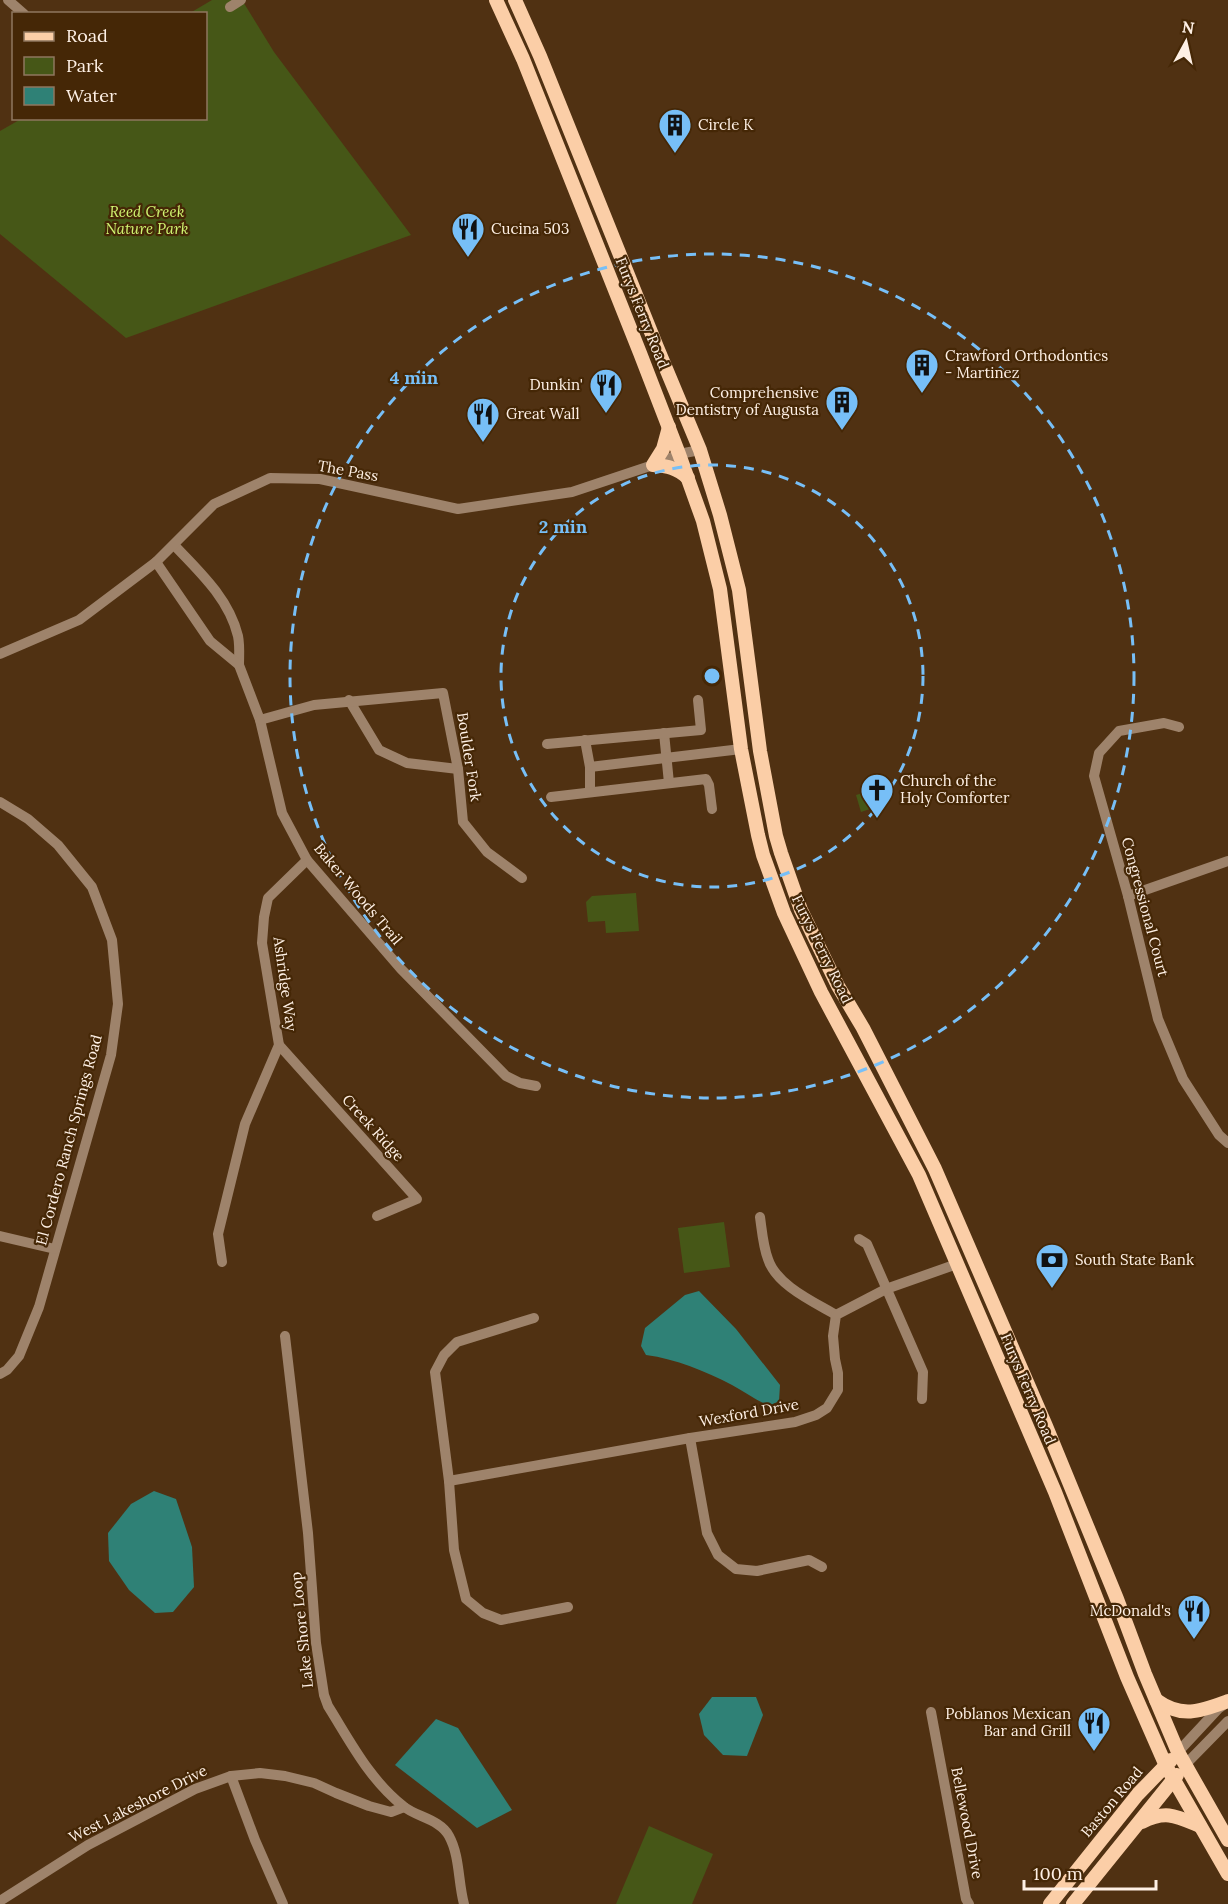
<svg xmlns="http://www.w3.org/2000/svg" width="1228" height="1904" font-family="Lora,serif">
	<style>
		.green { fill: #465717 }
		.water { fill: #2f8176 }
		.lines { fill: none; stroke-linecap: round; stroke-linejoin: round }
		.minor { stroke: #9e836b; stroke-width: 10 }
		.major { stroke: #fbcea7; stroke-width: 14 }
		.ring { fill: none; stroke: #77bff7; stroke-width: 3; stroke-dasharray: 10 8 }
		.labels { text-anchor: middle; stroke-width: 4.5; stroke-linejoin: round; paint-order: stroke }
		.poi-label { font-size: 15px; fill: #fef0e5; stroke: #452706; text-anchor: start }
		.park-label { font-size: 15px; font-style: italic; fill: #d0f571; stroke: #452706 }
		.street-label { font-size: 15px; fill: #fef0e5; stroke: #452706 }
		.centre { fill: #77bff7; stroke: #452706; stroke-width: 3 }
		.ring-label { font-size: 18px; text-anchor: middle; font-weight: bold; fill: #77bff7; stroke: #452706; stroke-width: 4.5; stroke-linejoin: round; paint-order: stroke }
	</style>
	<rect width="100%" height="100%" fill="#503112"/>
	<g class="green">
		<path d="M212,0H242L274,52L411,235L126,338L0,234V131L21,119L206,118V14L190,13Z"/>
		<path d="M877,789L882,805L861,812L856,795Z"/>
		<path d="M636,893L639,931L606,933L605,921L588,922L586,902L592,896Z"/>
		<path d="M724,1222L730,1267L684,1273L678,1228Z"/>
		<path d="M649,1826L713,1854L692,1904H616Z"/>
	</g>
	<g class="water">
		<path d="M699,1291L736,1329L780,1385L779,1401L769,1406C756,1400 745,1392 732,1385C705,1371 676,1359 646,1355L641,1346L645,1328L685,1295Z"/>
		<path d="M154,1491L176,1499L192,1547L194,1587L173,1612L155,1613L129,1590L109,1561L108,1533L131,1504Z"/>
		<path d="M712,1697H756L763,1715L747,1756L723,1755L704,1735L699,1714Z"/>
		<path d="M436,1719L458,1728L512,1810L477,1828L395,1765Z"/>
	</g>
	<g class="lines">
		<g class="minor">
			<path d="M8,0L24,14"/>
			<path d="M230,7L241,0"/>
			<path d="M174,545C200,572 229,599 238,636C240,646 239,655 239,665"/>
			<path d="M156,562L210,641L239,665L260,720L282,813L307,860L401,969L506,1076L520,1083L536,1086"/>
			<path d="M0,654L79,620L156,562L214,504L270,478L320,479L458,509L572,492L653,465L679,454L700,450"/>
			<path d="M349,700L379,750L407,763L458,769"/>
			<path d="M260,720L314,705L443,693L458,769L463,822L487,852L522,878"/>
			<path d="M1179,727L1164,723L1119,731L1099,753L1094,776L1128,896L1158,1019L1183,1079L1219,1135L1228,1143"/>
			<path d="M664,733L669,783"/>
			<path d="M585,740L590,767V792"/>
			<path d="M547,744L701,730L698,700"/>
			<path d="M590,767L741,749"/>
			<path d="M551,797L706,779L709,785L712,809"/>
			<path d="M0,802L28,819L58,845L92,887L112,940L118,1004L111,1055L39,1307L19,1356L7,1370L0,1374"/>
			<path d="M1128,896L1228,861"/>
			<path d="M279,1045L417,1199L377,1216"/>
			<path d="M760,1217C762,1231 763,1246 768,1259C776,1285 814,1302 836,1315"/>
			<path d="M0,1236L55,1249"/>
			<path d="M859,1239L867,1244L923,1372L922,1399"/>
			<path d="M222,1262L218,1234L245,1124L279,1045L262,943L264,917L268,898L307,860"/>
			<path d="M534,1318L457,1342L444,1355L435,1372L449,1481L454,1550L466,1599L483,1613L501,1620L568,1607"/>
			<path d="M285,1336L308,1533L316,1643L324,1695L328,1706C350,1741 369,1779 403,1806C416,1817 440,1819 449,1836C460,1856 458,1882 464,1904"/>
			<path d="M690,1438L707,1533L718,1555L736,1569L757,1571L809,1560L822,1567"/>
			<path d="M449,1481L690,1438L795,1422L816,1415L827,1408L838,1390V1373L835,1359L833,1336L836,1315L886,1289L957,1264"/>
			<path d="M931,1712L966,1899L969,1904"/>
			<path d="M1178,1752L1218,1709L1225,1704"/>
			<path d="M1185,1765L1228,1721"/>
			<path d="M231,1776L255,1840L283,1904"/>
			<path d="M0,1901L88,1845L195,1789L231,1776L260,1773L285,1776L314,1783L336,1793L369,1806L391,1812L404,1807"/>
		</g>
		<g class="major">
			<path d="M496,0L523,59L640,353L679,454L703,521L720,589L741,749L758,835L763,855L784,913L821,992L919,1175L1055,1492L1127,1677L1166,1766L1228,1874"/>
			<path d="M515,0L540,56L657,347L700,450L720,515L739,590L760,751L776,836L781,853L801,910L838,986L863,1028L935,1169L1046,1426L1117,1599L1145,1674L1178,1752L1228,1840"/>
			<path d="M669,427L663,449L653,465C668,466 677,468 688,478"/>
			<path d="M1156,1700C1182,1719 1201,1711 1228,1701"/>
			<path d="M1142,1822C1166,1810 1176,1816 1200,1826"/>
			<path d="M1050,1904L1138,1794L1171,1760"/>
			<path d="M1073,1904L1177,1775"/>
		</g>
	</g>
	<g class="ring">
		<circle cx="712" cy="676" r="211"/>
		<circle cx="712" cy="676" r="422"/>
	</g>
	<defs>
		<symbol id="building-pin" viewBox="-11 -11 22 30"><path d="M0 17L-7.5 6A9.5 9.5 0 1 1 7.5 6Z" fill="#77bff7" stroke="#452706"/><path d="M-4-6H4V6H1V3H-1V6H-4ZM-2.5-4.3h1.7v1.8h-1.7ZM.8-4.3h1.7v1.8H.8ZM-2.5-1h1.7V.8h-1.7ZM.8-1h1.7V.8H.8Z" fill="#111"/></symbol>
		<symbol id="restaurant-pin" viewBox="-11 -11 22 30"><path d="M0 17L-7.5 6A9.5 9.5 0 1 1 7.5 6Z" fill="#77bff7" stroke="#452706"/><path d="M-5-6h1v4h1v-4h1v4h1v-4h1v5L-1.5 .5V6h-2V.5L-5-1ZM5-6V6H3V1.5H1.5Q1.5-4 5-6Z" fill="#111"/></symbol>
		<symbol id="church-pin" viewBox="-11 -11 22 30"><path d="M0 17L-7.5 6A9.5 9.5 0 1 1 7.5 6Z" fill="#77bff7" stroke="#452706"/><path d="M-1.2-6h2.4v3.5h3.3v2.4h-3.3V6h-2.4V-.1h-3.3v-2.4h3.3Z" fill="#111"/></symbol>
		<symbol id="bank-pin" viewBox="-11 -11 22 30"><path d="M0 17L-7.5 6A9.5 9.5 0 1 1 7.5 6Z" fill="#77bff7" stroke="#452706"/><path d="M-6-4H6V4H-6ZM0-2.3a2.3 2.3 0 1 0 0 4.6a2.3 2.3 0 1 0 0-4.6Z" fill="#111"/></symbol>
	</defs>
	<g fill-rule="evenodd">
		<use href="#building-pin" x="656" y="106" width="38" height="52"/>
		<use href="#restaurant-pin" x="449" y="210" width="38" height="52"/>
		<use href="#building-pin" x="903" y="346" width="38" height="52"/>
		<use href="#restaurant-pin" x="587" y="366" width="38" height="52"/>
		<use href="#building-pin" x="823" y="383" width="38" height="52"/>
		<use href="#restaurant-pin" x="464" y="395" width="38" height="52"/>
		<use href="#church-pin" x="858" y="771" width="38" height="52"/>
		<use href="#bank-pin" x="1033" y="1241" width="38" height="52"/>
		<use href="#restaurant-pin" x="1175" y="1592" width="38" height="52"/>
		<use href="#restaurant-pin" x="1075" y="1704" width="38" height="52"/>
	</g>
	<g class="labels">
		<g class="poi-label">
			<text x="698" y="130">Circle K</text>
			<text x="491" y="234">Cucina 503</text>
			<text x="945" y="361">Crawford Orthodontics<tspan x="945" dy="17">- Martinez</tspan></text>
			<text x="583" y="390" text-anchor="end">Dunkin'</text>
			<text x="819" y="398" text-anchor="end">Comprehensive<tspan x="819" dy="17">Dentistry of Augusta</tspan></text>
			<text x="506" y="419">Great Wall</text>
			<text x="900" y="786">Church of the<tspan x="900" dy="17">Holy Comforter</tspan></text>
			<text x="1075" y="1265">South State Bank</text>
			<text x="1171" y="1616" text-anchor="end">McDonald's</text>
			<text x="1071" y="1719" text-anchor="end">Poblanos Mexican<tspan x="1071" dy="17">Bar and Grill</tspan></text>
		</g>
		<g class="park-label">
			<text x="147" y="217">Reed Creek<tspan x="147" dy="17">Nature Park</tspan></text>
		</g>
		<g class="street-label">
			<text transform="translate(642 313) rotate(68)" y="5">Furys Ferry Road</text>
			<text transform="translate(348 471) rotate(10)" y="5">The Pass</text>
			<text transform="translate(469 757) rotate(81)" y="5">Boulder Fork</text>
			<text transform="translate(358 894) rotate(50)" y="5">Baker Woods Trail</text>
			<text transform="translate(1145 907) rotate(75)" y="5">Congressional Court</text>
			<text transform="translate(822 949) rotate(64)" y="5">Furys Ferry Road</text>
			<text transform="translate(285 984) rotate(82)" y="5">Ashridge Way</text>
			<text transform="translate(373 1128) rotate(48)" y="5">Creek Ridge</text>
			<text transform="translate(69 1140) rotate(-75)" y="5">El Cordero Ranch Springs Road</text>
			<text transform="translate(1028 1389) rotate(67)" y="5">Furys Ferry Road</text>
			<text transform="translate(749 1413) rotate(-10)" y="5">Wexford Drive</text>
			<text transform="translate(302 1630) rotate(-96)" y="5">Lake Shore Loop</text>
			<text transform="translate(1112 1802) rotate(-50)" y="5">Baston Road</text>
			<text transform="translate(138 1804) rotate(-27)" y="5">West Lakeshore Drive</text>
			<text transform="translate(967 1823) rotate(79)" y="5">Bellewood Drive</text>
		</g>
	</g>
	<circle cx="712" cy="676" r="9" class="centre"/>
	<g class="ring-label">
		<text x="414" y="384">4 min</text>
		<text x="563" y="533">2 min</text>
	</g>
	<rect x="12" y="12" width="195" height="108" fill="#452706" stroke="#8f775f" stroke-width="1.5"/>
	<rect x="24" y="32" width="30" height="9" fill="#fbcea7" stroke="#8f775f" stroke-width="1.5"/>
	<text x="66" y="42" font-size="18" fill="#fef0e5">Road</text>
	<rect x="24" y="57" width="30" height="18" fill="#465717" stroke="#8f775f" stroke-width="1.5"/>
	<text x="66" y="72" font-size="18" fill="#fef0e5">Park</text>
	<rect x="24" y="87" width="30" height="18" fill="#2f8176" stroke="#8f775f" stroke-width="1.5"/>
	<text x="66" y="102" font-size="18" fill="#fef0e5">Water</text>
	<g transform="translate(1186 42) rotate(8)" stroke="#452706" stroke-width="4.5" paint-order="stroke">
	<path d="M0-4.5L10 22L0 15L-10 22Z" fill="#fef0e5"/>
	<text y="-9" font-size="16" font-weight="bold" text-anchor="middle" fill="#fef0e5">N</text>
	</g>
	<path d="M1024 1880v9h132v-9" fill="none" stroke="#fef0e5" stroke-width="3"/>
	<text x="1033" y="1880" font-size="18" fill="#fef0e5" stroke="#452706" stroke-width="4.5" paint-order="stroke">100 m</text>
</svg>
